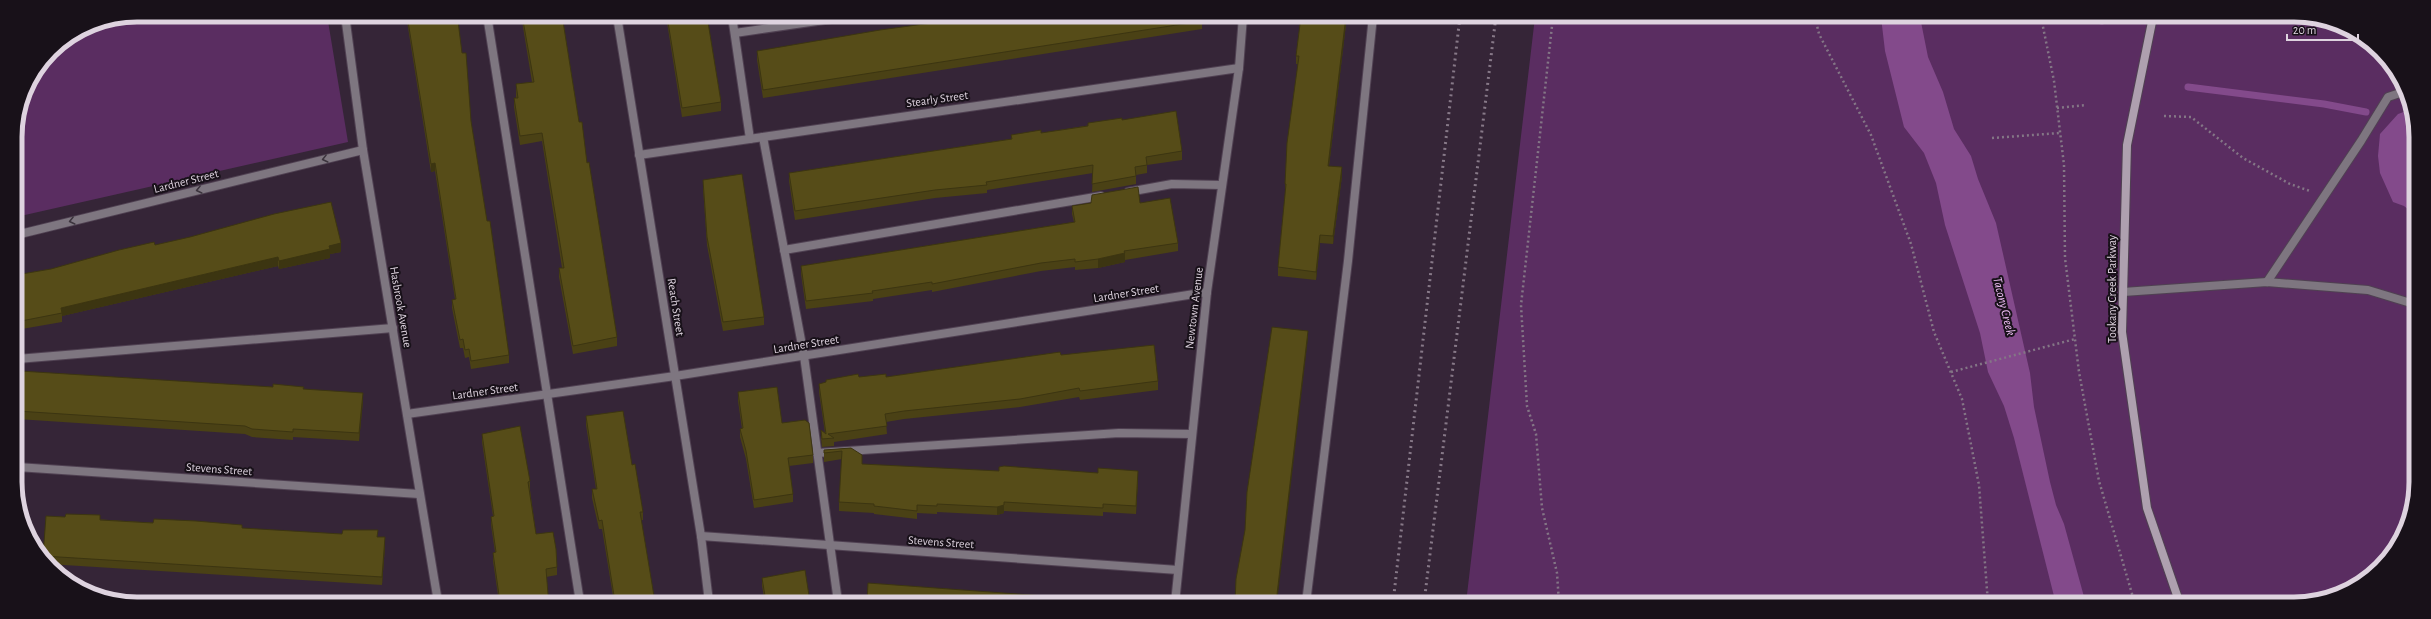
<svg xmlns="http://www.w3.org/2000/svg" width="2431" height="619" font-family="'Alegreya Sans',sans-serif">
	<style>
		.green { fill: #5a2d61 }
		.water { fill: #834a8b }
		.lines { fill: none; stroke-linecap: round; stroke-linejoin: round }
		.stream { stroke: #834a8b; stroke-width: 7 }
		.service-casing { stroke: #504152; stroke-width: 10 }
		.minor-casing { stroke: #504152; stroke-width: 10 }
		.secondary-casing { stroke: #504152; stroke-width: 10 }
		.path { stroke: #847686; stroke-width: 2.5; stroke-dasharray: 2 3; stroke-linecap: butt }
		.service { stroke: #7e7680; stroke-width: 8 }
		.minor { stroke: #7e7680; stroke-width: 8 }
		.secondary { stroke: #aea0af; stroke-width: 8 }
		.rail { stroke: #877988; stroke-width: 3; stroke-dasharray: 2 4; stroke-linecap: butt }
		.wall { fill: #4a4115 }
		.shaded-wall { fill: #3c3511 }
		.building { fill: #564c18; stroke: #3c3511 }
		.oneway { stroke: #3c343d }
		.labels { text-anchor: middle; stroke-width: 4; stroke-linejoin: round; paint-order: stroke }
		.street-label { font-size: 12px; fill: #ded3df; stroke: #181119 }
		.water-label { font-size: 13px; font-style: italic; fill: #eebef5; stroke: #181119 }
		.rim { fill: none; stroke: #ded3df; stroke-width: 5 }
	</style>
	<rect width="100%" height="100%" fill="#352537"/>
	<g class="green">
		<path d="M137,15H327L348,142L16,217C15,136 5,68 89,25C102,18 123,18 137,15Z"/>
		<path d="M1535,17H2318C2330,22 2345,25 2356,32C2388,52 2402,79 2414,113V506L2400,543L2374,574L2340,595L2302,604L1466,603Z"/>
	</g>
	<g class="water">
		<path d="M1881,17H1920L1928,57L1943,92L1954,129L1971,156L1978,179L1996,223L2030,373L2034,407L2050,482L2056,505L2064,524L2086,604H2056L2014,438L2004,406L1988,372L1980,333L1945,225L1936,183L1924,153L1904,127L1885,51Z"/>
		<path d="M2412,109L2414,113V214L2404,206L2393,202L2380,173L2378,156L2380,134L2398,114Z"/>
	</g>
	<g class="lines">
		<g class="stream">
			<path d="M2084,17L2102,21"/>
			<path d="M2188,87L2324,104L2366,112"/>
		</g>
		<defs>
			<g id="service">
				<path d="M487,15L580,602"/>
				<path d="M732,16L750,139"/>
				<path d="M735,33L852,16"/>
				<path d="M763,137L804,356L838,602"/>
				<path d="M1128,192L1172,184L1222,185"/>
				<path d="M784,250L1101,196"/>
				<path d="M2267,282L2361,141L2388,97L2406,91"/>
				<path d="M2123,292L2267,282L2368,290L2414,304"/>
				<path d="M17,359L393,328"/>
				<path d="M817,453L1119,433L1192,434"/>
				<path d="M1306,603L1348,261L1373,16"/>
			</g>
			<g id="minor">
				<path d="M345,15L363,150L438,602"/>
				<path d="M617,16L701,536L709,602"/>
				<path d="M639,155L1239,68"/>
				<path d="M16,235L363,150"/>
				<path d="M407,414L675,376L1207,292"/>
				<path d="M17,467L419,494"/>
				<path d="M701,536L1178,570"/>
				<path d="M1175,603L1207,292L1239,68L1243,16"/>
			</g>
			<path id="secondary" d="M2153,17L2127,145L2122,332L2147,508L2180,604"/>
		</defs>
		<use href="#service" class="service-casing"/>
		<use href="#minor" class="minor-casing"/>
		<use href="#secondary" class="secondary-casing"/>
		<g class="path">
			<path d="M1553,17L1521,305L1527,406L1536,434L1542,508L1557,573L1559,603"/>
			<path d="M1815,17L1819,34L1871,135L1911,244L1934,332L1962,399L1979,485L1988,603"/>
			<path d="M2041,17L2054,81L2064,165L2065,258L2079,372L2099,481L2135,604"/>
			<path d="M2057,108L2086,105"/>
			<path d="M2164,116L2191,117L2243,158L2290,184L2310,191"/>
			<path d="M1992,138L2060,133"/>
			<path d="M1951,372L2075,339"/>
		</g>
		<use href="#service" class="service"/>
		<use href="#minor" class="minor"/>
		<use href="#secondary" class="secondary"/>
		<g class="rail">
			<path d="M1393,603L1460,16"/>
			<path d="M1424,603L1496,16"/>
		</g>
	</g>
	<g class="wall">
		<path d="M406,15H453L509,355V363L471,369L469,357L465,358L463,348H460L452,308V300L455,299L435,171L431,172Z"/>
		<path d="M521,15H562L579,122L617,337V346L573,354L559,277V268H562L542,141L520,145L514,107V98H516V84L532,82Z"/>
		<path d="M666,16H707L721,102V111L682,117Z"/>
		<path d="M1301,16H1347L1329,166L1342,176L1333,244L1320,243L1316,280L1278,276V267L1286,193L1285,192V184L1298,64H1296V56Z"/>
		<path d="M1202,21V29L763,98L757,60V51Z"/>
		<path d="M1122,120L1182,151V160L1147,165V173L1136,175V184L1092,192L1093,173L987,190V193L935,198L795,220L789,181V173L1011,139V135L1041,133Z"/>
		<path d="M703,180L764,317V325L723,331L707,245L703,188Z"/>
		<path d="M1140,203L1178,243V251L1125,260V262L1098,268L1075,270V267L1041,271L932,292V290L873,299V301L806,309L801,274V266L1074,222L1072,214V206Z"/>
		<path d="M155,245L341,252L330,254V258L279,269L278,266L62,316V322L16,330V275L51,269Z"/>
		<path d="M1061,355L1158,381V390L1080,400L1079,397L1020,407L904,419L886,422L887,434L834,442V446L822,447L821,438V430L825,433L819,392V384L859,377H886Z"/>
		<path d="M304,389L363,401L359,441L293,437V440L252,437L245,434L17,419V411Z"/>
		<path d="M738,392L782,423L813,455V463L789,466L793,494V502L754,508L746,459L740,437V429H742L738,401Z"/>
		<path d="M586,416L632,465L643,512V520H641L655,602H614L602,529H599L592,498V489H596L586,425Z"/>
		<path d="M482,434L530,481V490L536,534L557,567V575L546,577L548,594L550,602H499L493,561V553L495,552L491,525V517L493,516L482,442Z"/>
		<path d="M851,448L862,464L1138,479L1136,514L1103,512V516L1004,511V513L997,515L937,512V514L917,513V519L874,514V513L839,511V502L842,459L824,462V450Z"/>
		<path d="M46,516L378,537L385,546L382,585L48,564L43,558Z"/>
		<path d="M762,578L810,602H765L762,586Z"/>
	</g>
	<g class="shaded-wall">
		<path d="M1346,16H1347L1328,174V166Z"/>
		<path d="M435,163V171L431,172V164Z"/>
		<path d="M1342,167V176L1333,244V236Z"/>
		<path d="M1320,235V243L1316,280V272Z"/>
		<path d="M341,243V252L330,254V258L279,269V261L329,246Z"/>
		<path d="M1125,253V262L1098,268V259Z"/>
		<path d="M278,257V266L62,316L61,308Z"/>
		<path d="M1308,331V338L1277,603H1276Z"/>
		<path d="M363,393V401L359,441V433Z"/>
		<path d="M1138,471V479L1136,514V506Z"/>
		<path d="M1004,505V513L997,515V507Z"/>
		<path d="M385,537V546L382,585V577Z"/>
	</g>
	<g class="building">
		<path d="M407,15H453L454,21H458L462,53H466L471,121L487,221H490L509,355L471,361L469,349L465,350L463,339L460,340L452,300L456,299L435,163L431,164Z"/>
		<path d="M522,15H562L579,122H582L587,163L589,162L617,337L573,346L559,268H564L542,133L520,136L514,98H518L516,84L534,82Z"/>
		<path d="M667,16H707L721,102L682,108Z"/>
		<path d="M983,16H1202V21L763,90L757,51L880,30Z"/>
		<path d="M1301,16H1346L1328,166L1342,167L1333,236L1320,235L1316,272L1278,267L1286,184H1285L1287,143L1299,56H1296Z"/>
		<path d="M1176,111L1182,151L1146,157L1147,165L1135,167L1136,176L1092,184L1093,165L986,182L987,185L935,190L795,211L789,173L1012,139L1011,135L1041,130V133L1088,126V123L1122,118V120Z"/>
		<path d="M742,174L764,317L723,322L707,237L703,180Z"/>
		<path d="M1138,187L1140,203L1170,198L1178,243L1124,251L1125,253L1098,259L1075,262V259L1041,263L932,284V282L872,291L873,293L806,301L801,266L1075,222L1072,206L1091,203L1092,195Z"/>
		<path d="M331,202L341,243L329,246L330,249L279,261L278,257L61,308L62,313L16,322V275L51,269L119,250L154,242L155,245L190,237L274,214Z"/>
		<path d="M1272,327L1308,331L1276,603H1235L1236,579L1245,530L1247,492Z"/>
		<path d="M1154,345L1158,381L1080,391L1079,388L1020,399L904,411L885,414L887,426L828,434L834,438L822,439L821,430L826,434L819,384L826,382V380L858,374L859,377L886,374V377L1060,352L1061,355Z"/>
		<path d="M20,371L273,387V384L304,387L303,389L363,393L359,433L293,429V432L252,429L245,426L17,411Z"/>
		<path d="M777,387L782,423L805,420L809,423L813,455L788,458L793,494L754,500L746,451L740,429L743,428L738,392Z"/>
		<path d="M623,411L632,465L635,464L643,512H640L655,602H615L602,520L599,521L592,489H597L586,416Z"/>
		<path d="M520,426L530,481L528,482L536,534L553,532L556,549L557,567L546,569L548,594L550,602H500L493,553L496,552L491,517L494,516L482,434Z"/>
		<path d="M851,448L862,455V464L999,471V467L1004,466L1098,473V468L1138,471L1136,506L1103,504V508L1004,502V505L997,507L937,504V506L917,505V511L874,506V504L839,502L842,451L824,453V450Z"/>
		<path d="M66,514L100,515V520L153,523L154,519L196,521L242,525V528L342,534L343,530H378L377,537H385L382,577L43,556L46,516L65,517Z"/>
		<path d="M805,570L810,602H766L762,578Z"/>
		<path d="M868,583L1085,599V596L1123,597L1124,603L867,602Z"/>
	</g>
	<defs><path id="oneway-chevron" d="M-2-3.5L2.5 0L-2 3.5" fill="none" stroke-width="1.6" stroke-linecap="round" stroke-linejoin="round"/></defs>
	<g class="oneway">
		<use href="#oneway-chevron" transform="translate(325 159) rotate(166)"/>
		<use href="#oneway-chevron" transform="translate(199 190) rotate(166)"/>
		<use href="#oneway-chevron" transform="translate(72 221) rotate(166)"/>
	</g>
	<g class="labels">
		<g class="street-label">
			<text transform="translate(937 99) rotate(-8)" y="4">Stearly Street</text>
			<text transform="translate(186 181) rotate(-14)" y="4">Lardner Street</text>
			<text transform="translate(2112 289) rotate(-90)" y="4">Tookany Creek Parkway</text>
			<text transform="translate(1126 293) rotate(-9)" y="4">Lardner Street</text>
			<text transform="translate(401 307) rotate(80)" y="4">Hasbrook Avenue</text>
			<text transform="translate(676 307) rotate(81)" y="4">Reach Street</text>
			<text transform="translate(1194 308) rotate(-83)" y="4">Newtown Avenue</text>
			<text transform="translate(806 344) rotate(-9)" y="4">Lardner Street</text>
			<text transform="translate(485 391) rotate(-8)" y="4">Lardner Street</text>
			<text transform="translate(219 469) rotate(4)" y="4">Stevens Street</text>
			<text transform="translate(941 542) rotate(4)" y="4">Stevens Street</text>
		</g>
		<g class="water-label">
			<text transform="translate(2005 306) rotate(76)" y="5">Tacony Creek</text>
		</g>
	</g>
	<path d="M0 0H2431V619H0ZM137 22H2294A115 115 0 0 1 2409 137V482A115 115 0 0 1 2294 597H137A115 115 0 0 1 22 482V137A115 115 0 0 1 137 22Z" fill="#181119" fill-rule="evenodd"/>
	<path class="rim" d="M137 22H2294A115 115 0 0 1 2409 137V482A115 115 0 0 1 2294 597H137A115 115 0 0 1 22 482V137A115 115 0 0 1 137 22Z"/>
	<path d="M2287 34v6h71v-6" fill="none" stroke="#ded3df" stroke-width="2"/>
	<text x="2293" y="34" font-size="12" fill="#ded3df" stroke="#181119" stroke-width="3" paint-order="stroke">20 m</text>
</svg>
